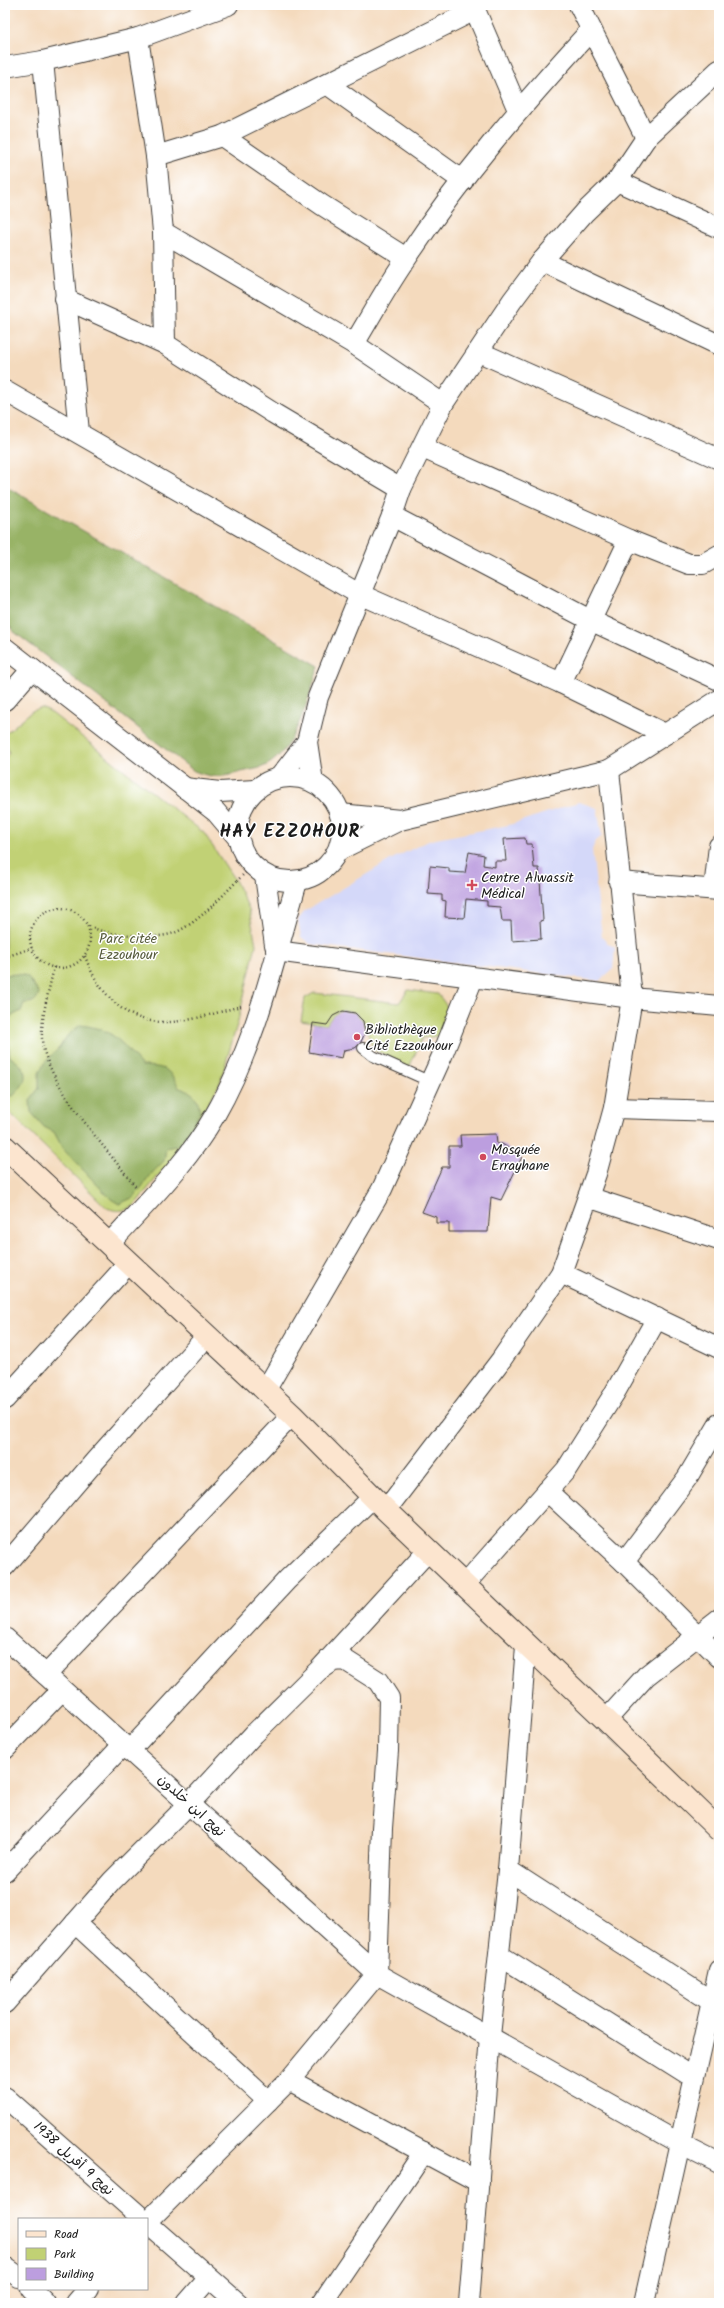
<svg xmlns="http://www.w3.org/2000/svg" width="724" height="2308" font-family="Kalam,'Playpen Sans Arabic',sans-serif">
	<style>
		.built { fill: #d4d8f9 }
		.green { fill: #c1d174; stroke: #6e7648 }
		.forest { fill: #98b366; stroke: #5a6841 }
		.building { fill: #bc9edf }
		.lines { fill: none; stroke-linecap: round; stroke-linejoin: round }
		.lane-casing { stroke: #3c3834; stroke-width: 12 }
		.street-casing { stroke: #3c3834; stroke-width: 22 }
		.secondary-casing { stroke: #3c3834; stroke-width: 24 }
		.path { stroke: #3c3834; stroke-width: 2.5; stroke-dasharray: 1 3; stroke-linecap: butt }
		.lane { stroke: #fff; stroke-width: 10 }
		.street { stroke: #fff; stroke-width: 20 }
		.secondary { stroke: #fce5cf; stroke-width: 22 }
		.poi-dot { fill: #d1495b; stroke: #fff; stroke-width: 1.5 }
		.labels { text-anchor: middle; stroke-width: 3; stroke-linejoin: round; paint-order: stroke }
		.poi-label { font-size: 14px; fill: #1c1c1c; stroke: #fff; text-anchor: start }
		.park-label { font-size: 14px; fill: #565b3b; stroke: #fff }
		.street-label { font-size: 14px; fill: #1c1c1c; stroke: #fff }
		.district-label { font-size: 18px; font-weight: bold; letter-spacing: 1px; fill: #1c1c1c; stroke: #fff }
	</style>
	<rect width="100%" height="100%" fill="#fff"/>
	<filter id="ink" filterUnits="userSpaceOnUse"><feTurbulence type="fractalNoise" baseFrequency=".025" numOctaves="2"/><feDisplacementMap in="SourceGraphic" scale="8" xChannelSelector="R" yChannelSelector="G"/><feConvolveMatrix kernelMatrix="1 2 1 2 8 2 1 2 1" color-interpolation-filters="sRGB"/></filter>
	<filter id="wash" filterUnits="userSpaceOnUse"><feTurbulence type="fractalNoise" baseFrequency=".012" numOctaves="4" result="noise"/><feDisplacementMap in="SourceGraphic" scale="16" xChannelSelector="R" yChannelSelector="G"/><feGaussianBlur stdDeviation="0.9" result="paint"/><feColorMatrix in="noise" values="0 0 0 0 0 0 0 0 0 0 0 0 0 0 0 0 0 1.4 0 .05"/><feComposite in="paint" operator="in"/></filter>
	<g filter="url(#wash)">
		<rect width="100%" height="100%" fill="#f4dabd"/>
		<path class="built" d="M579,802L597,808L602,836L595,842L592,850L602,937L608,944L615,947L613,969L599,981L316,945L310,944L301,937L298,920L305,911L392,859L420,845L431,840L509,825Z"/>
		<g class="green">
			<path d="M42,708L53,714L204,833L236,882L249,909L256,945L238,1021L220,1083L186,1142L133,1207C123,1211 117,1212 107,1208L5,1108V758L9,753L5,742V734L32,711Z"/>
			<path d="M408,990L438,994L449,1009L439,1036L422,1038L409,1068L373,1049C368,1034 363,1008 342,1011C334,1013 330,1018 327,1025L301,1021L305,998L314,993L399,1003Z"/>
		</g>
		<g class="forest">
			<path d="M5,486L319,666C308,696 297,748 267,765C260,769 249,770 241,772C221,778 212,778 194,771L13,631L5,619Z"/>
			<path d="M18,974L27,976L39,993C36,1002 33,1003 24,1003L21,1011L10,1017L5,1014V975Z"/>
			<path d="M80,1025C114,1029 120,1041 142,1066C164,1067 169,1067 179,1088C194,1092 198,1097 200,1112L181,1145L166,1148L164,1161L153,1172L134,1197L119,1204L111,1199L63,1149L54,1132L44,1127L31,1112L30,1100L39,1088V1073L45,1062L60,1047L67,1036Z"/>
			<path d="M5,1041L8,1043L10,1057C30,1069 29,1081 13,1096L5,1095Z"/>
		</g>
		<g id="blocks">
			<g class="building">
				<path d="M525,838L526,844H532L534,868H539L543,920L540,921L541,939L512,941L511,921H502L500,907L487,906V901L466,899L464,918L445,917L446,901L442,900V895L428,894L430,866L449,868V872L465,873L469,852L484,855L483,865L495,867V861H506L504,839Z"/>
				<path d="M343,1011L355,1013L363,1021L365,1033L360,1044L355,1048L344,1050L342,1058L309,1052L313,1023L327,1025L333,1016Z"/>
				<path d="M496,1134L497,1144H502L522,1157L501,1200L491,1197L488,1232H449V1223H436V1217L422,1212L442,1167H449V1146H461L460,1135Z"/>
			</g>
		</g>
	</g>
	<g filter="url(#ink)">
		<use href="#blocks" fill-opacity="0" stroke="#3c3834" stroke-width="1"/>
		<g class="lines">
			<defs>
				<path id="lane" d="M363,1048L373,1056L431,1082"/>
				<g id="street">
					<path d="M473,5L518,110"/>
					<path d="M579,5L646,138"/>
					<path d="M138,38L156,156L163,232L165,344"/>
					<path d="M43,61L79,432"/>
					<path d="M5,67L43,61L138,38L228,5"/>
					<path d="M327,84L463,181"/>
					<path d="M222,136L322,205L406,258"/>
					<path d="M156,156L222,136L475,10"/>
					<path d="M617,181L719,228"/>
					<path d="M163,232L354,344L443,404"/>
					<path d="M542,261L719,345"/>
					<path d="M65,299L165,344L273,413L401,489"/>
					<path d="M354,344C371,316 387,286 406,259C460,177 524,103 590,31"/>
					<path d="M479,352L719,459"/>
					<path d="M5,391L359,594L561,683L665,734"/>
					<path d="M423,448L629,540L689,564H703L719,555"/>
					<path d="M392,516L592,621L719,680"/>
					<path d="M5,648L216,812L238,838"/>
					<path d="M561,683L629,540"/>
					<path d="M5,700L32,669"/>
					<path d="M609,770L719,700"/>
					<circle cx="290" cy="829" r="52"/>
					<path d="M279,778L307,742"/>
					<path d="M313,782L307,742L318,697L392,516L401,489L443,404L512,301L542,261L585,212L617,181L646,138L719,70"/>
					<path d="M184,788L220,792L255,790"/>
					<path d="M340,814L400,820"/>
					<path d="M339,850L400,820L609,770L632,998L614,1108L596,1174L561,1273L501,1360L386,1510"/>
					<path d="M265,876L275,945"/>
					<path d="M619,882L719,890"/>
					<path d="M714,889L719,846"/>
					<path d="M276,951L632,998L719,1006"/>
					<path d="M614,1108L719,1111"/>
					<path d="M588,1197L719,1240"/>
					<path d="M109,1244C146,1203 187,1164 215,1115C256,1044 274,960 297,882"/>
					<path d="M561,1273L719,1348"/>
					<path d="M265,1391L382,1189L442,1056L473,978"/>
					<path d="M5,1399L128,1264"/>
					<path d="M547,1491L624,1562L719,1657"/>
					<path d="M624,1562L687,1478L719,1424"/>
					<path d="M5,1566L95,1461L207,1336"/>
					<path d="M464,1585L566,1470L614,1394L657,1318"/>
					<path d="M5,1638L377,1974"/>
					<path d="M323,1668L333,1661L345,1660L378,1681L389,1698L388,1751L382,1828L377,1974"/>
					<path d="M46,1675L292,1415"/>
					<path d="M606,1720L646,1676L719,1619"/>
					<path d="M5,1749L62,1690"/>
					<path d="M129,1751L287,1580L373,1497"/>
					<path d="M508,1870L711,2001"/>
					<path d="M5,1871L123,1745"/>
					<path d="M75,1923L268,2101"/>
					<path d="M499,1955L694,2078"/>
					<path d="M5,2003L112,1881L190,1803L254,1734L319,1670L428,1551"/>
					<path d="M289,2080L479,2182"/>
					<path d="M5,2097L143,2219"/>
					<path d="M147,2222L289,2080L377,1974L679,2143L719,2163"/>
					<path d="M147,2223L238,2303"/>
					<path d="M5,2267L19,2277"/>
					<path d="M31,2289L45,2303"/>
					<path d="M76,2303L88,2289"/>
					<path d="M187,2303L209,2278"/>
					<path d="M322,2303L424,2152"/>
					<path d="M469,2303L490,2036L508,1870L526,1646"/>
					<path d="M644,2303L719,1970"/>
				</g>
				<path id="secondary" d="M5,1147L292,1415L386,1510L606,1720L719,1830"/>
			</defs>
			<use href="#lane" class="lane-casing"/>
			<use href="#street" class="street-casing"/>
			<use href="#secondary" class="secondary-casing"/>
			<g class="path">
				<circle cx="60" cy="938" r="30"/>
				<path d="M89,926C103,933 115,934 131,935C147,937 168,938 182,929C206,916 227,890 247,871"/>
				<path d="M85,956C91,973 99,987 112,1000C149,1038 196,1018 241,1006"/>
				<path d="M5,957L32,948"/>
				<path d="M54,967C49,991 41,1016 42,1039C44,1081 110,1153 136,1187"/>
			</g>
			<use href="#lane" class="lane"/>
			<use href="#street" class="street"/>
			<use href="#secondary" class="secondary"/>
		</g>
	</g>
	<g class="poi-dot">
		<path d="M470 879h4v4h4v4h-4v4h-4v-4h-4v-4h4z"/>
		<circle cx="357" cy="1037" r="4"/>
		<circle cx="483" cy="1157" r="4"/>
	</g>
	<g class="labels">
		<g class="poi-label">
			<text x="481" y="882">Centre Alwassit<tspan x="481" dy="16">Médical</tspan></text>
			<text x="365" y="1034">Bibliothèque<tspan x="365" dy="16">Cité Ezzouhour</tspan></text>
			<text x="491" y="1154">Mosquée<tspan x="491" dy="16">Errayhane</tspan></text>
		</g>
		<g class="park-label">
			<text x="128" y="943">Parc citée<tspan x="128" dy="16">Ezzouhour</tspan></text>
		</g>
		<g class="street-label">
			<text transform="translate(192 1805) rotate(42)" y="5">نهج ابن خلدون</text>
			<text transform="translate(74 2158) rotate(42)" y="5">نهج 9 أفريل 1938</text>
		</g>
		<g class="district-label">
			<text x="290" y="837">HAY EZZOHOUR</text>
		</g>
	</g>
	<rect width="724" height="2308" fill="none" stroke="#fff" stroke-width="20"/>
	<rect x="18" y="2218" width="130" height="72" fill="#ffffff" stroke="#a4a4a4"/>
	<rect x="26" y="2231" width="20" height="6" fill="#fce5cf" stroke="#a4a4a4"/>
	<text x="54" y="2238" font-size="12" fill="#1c1c1c">Road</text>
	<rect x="26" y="2248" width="20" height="12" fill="#c1d174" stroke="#a4a4a4"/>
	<text x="54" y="2258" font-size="12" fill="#1c1c1c">Park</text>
	<rect x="26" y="2268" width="20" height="12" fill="#bc9edf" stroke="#a4a4a4"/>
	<text x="54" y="2278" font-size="12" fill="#1c1c1c">Building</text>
</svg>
